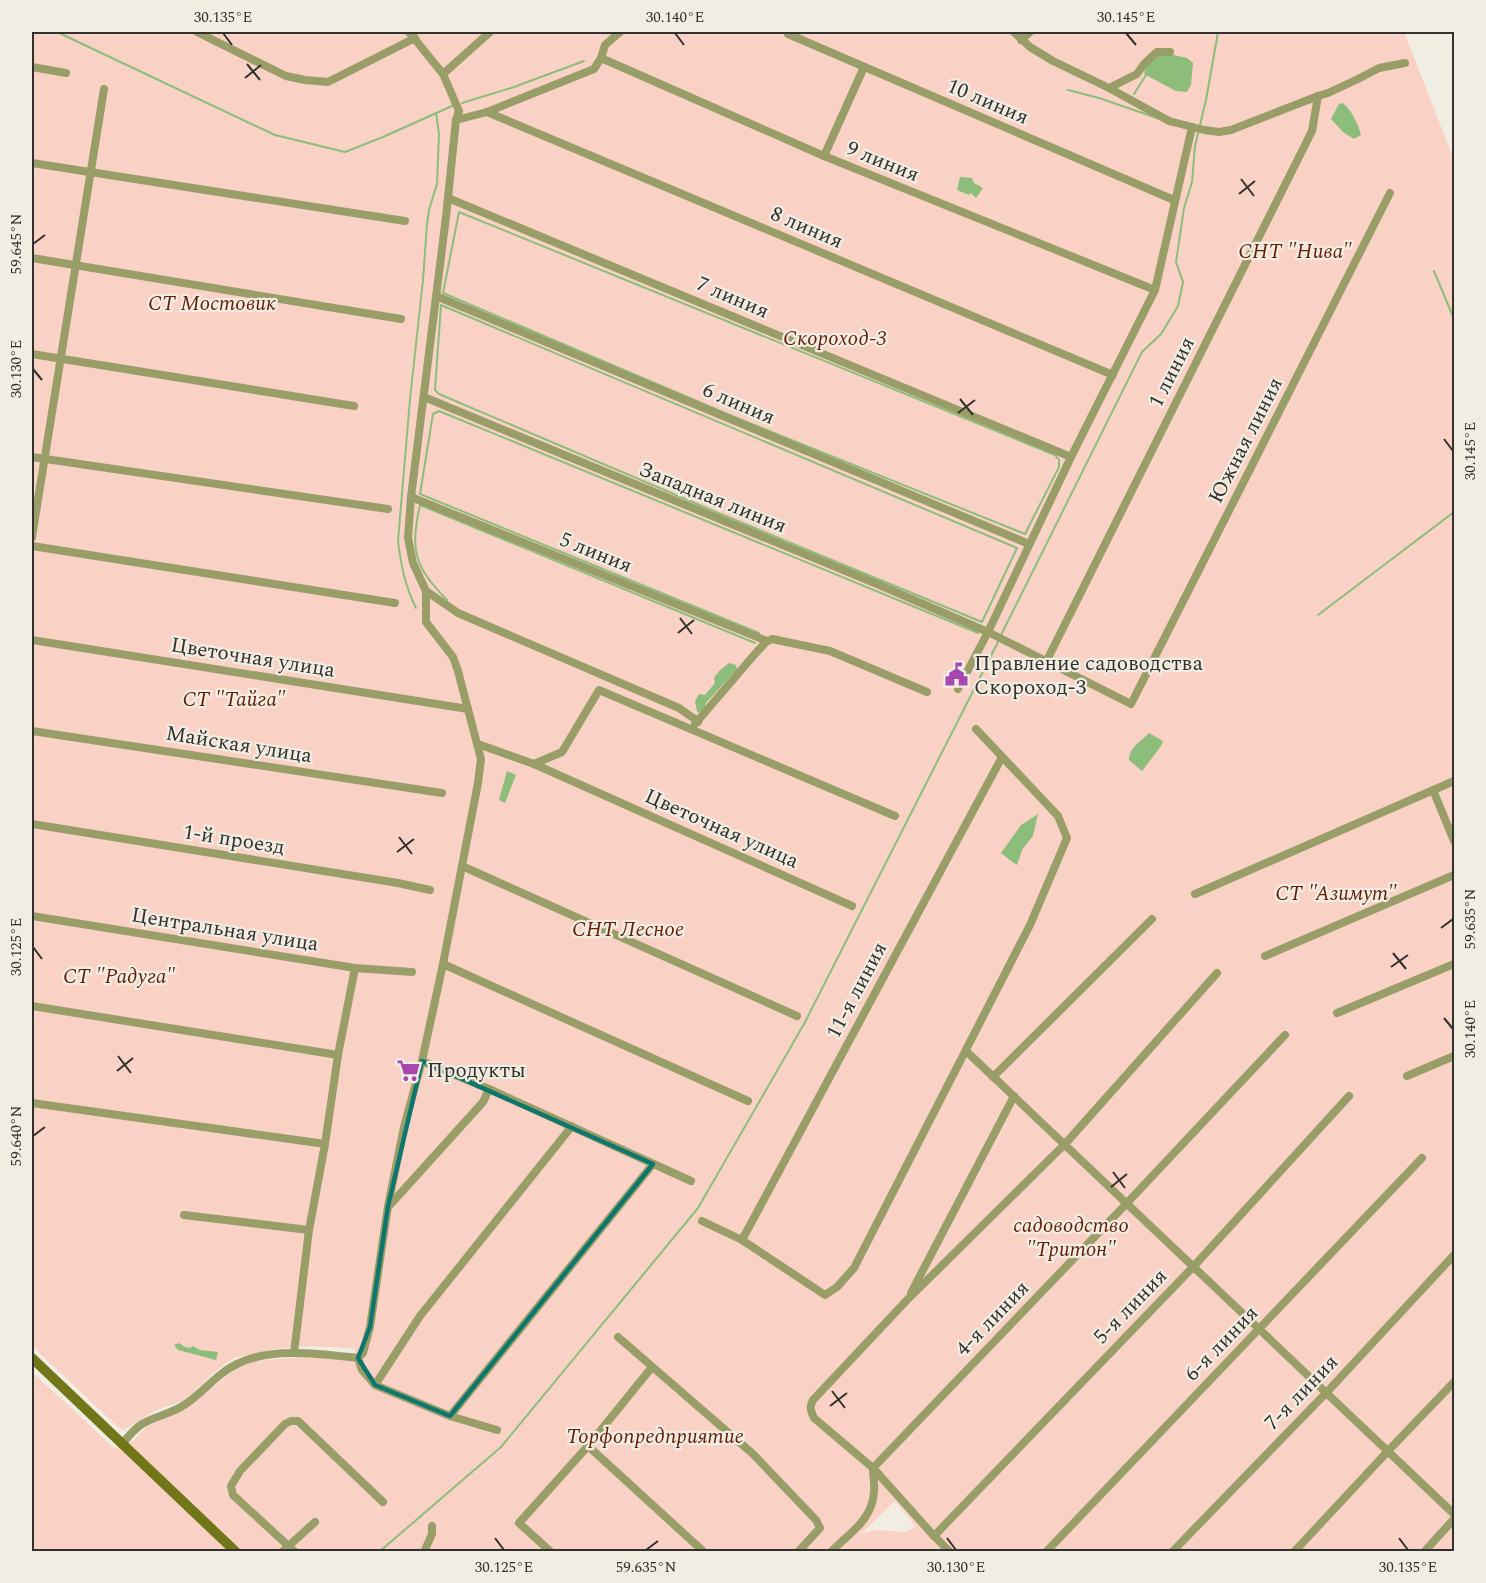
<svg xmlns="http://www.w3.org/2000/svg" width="1486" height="1583" font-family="Spectral,serif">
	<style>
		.green { fill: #fad2c5; fill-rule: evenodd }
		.water { fill: #8cbd7b }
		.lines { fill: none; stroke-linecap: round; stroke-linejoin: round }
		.stream { stroke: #8cbd7b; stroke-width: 2 }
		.street { stroke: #999e68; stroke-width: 8 }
		.secondary { stroke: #717719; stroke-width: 10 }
		.marked { fill: none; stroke: #0f766e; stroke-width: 4.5; stroke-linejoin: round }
		.ticks { fill: none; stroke: #33312d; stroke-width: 2 }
		.labels { text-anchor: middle; stroke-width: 4.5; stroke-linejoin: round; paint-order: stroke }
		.street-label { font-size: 21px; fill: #33312d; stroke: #f2ede3 }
		.park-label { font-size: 21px; font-style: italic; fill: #651e03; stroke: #f2ede3 }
		.poi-label { font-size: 21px; fill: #33312d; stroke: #f2ede3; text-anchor: start }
		.neatline { fill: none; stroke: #33312d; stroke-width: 2 }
		.ticks-label { font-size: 15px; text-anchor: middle; fill: #33312d }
	</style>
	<rect width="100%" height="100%" fill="#f2ede3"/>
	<path class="green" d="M32,32H1404L1454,160V1551H32V1372L114,1448L134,1440L146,1427L173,1415L207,1392L238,1367L257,1361L301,1357L353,1359L355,1349C320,1345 283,1345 249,1355C243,1356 236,1357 231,1360C214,1370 201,1387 185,1399C175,1405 165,1406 155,1411C144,1416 134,1425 123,1430L118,1427L32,1346ZM895,1501L915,1526L907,1532L874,1530L861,1534Z"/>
	<g class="water">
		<path d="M1169,54L1187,58L1193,63L1191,85L1187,92L1176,91L1144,74C1147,59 1155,55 1169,54Z"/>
		<path d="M1343,103C1352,111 1358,124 1361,135L1354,139L1343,132L1331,119L1339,104Z"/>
		<path d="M960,177L972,178L974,183L983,188L976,198L971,193L969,195L957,190Z"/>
		<path d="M729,663L736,665L737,669L706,703L704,710L700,713L697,712L695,701L699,694L705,695L715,683L714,678L719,671Z"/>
		<path d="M1149,733L1163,741L1161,746L1142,771L1129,760C1129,748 1141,741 1149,733Z"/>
		<path d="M507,771L516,775L505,803L499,800Z"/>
		<path d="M1038,814L1033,836L1022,850L1017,865L1011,861L1001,853L1021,825Z"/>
		<path d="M179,1343L185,1347L190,1348L193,1346L200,1350L218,1352L216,1360L178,1350L174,1345Z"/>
	</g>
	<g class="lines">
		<g class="stream">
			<path d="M57,32L275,135L345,152L383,137L452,106"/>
			<path d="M1454,47V45"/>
			<path d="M1068,90L1099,98L1157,118"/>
			<path d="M1134,94L1146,75"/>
			<path d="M462,103L514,87L584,61"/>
			<path d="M459,212L1055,455L1059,460V467L1025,534L732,416L443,293Z"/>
			<path d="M1434,271L1454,319"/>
			<path d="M441,305L1017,548L982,622L711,510L439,394L435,390Z"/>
			<path d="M447,600C414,566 410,551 420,505L755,643"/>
			<path d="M416,608C405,586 401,565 398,541L410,399L423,280L427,224L429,210L437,184L439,134L436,113"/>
			<path d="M1318,615L1454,512"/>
			<path d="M758,634L759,633L420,494L433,414L439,411L978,633"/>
			<path d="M1001,635L1142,352L1161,334L1178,306L1183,282L1176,262L1184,208L1192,182L1195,146L1206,100L1218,32"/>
			<path d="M379,1552L501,1447L698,1208L804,1024L999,640"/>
		</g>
		<g class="street">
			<path d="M197,32L286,76L305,80L328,82L415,38"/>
			<path d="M1014,32L1030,47L1053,61L1109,88L1169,121L1204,130L1219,132L1231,130L1318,96L1328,93L1358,79L1379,68L1405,63"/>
			<path d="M788,34L1174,200"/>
			<path d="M1021,40L1030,32"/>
			<path d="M601,58L824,156L1155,290"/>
			<path d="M32,67L66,73"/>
			<path d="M443,74L490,32"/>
			<path d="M1109,88L1137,74L1144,64L1157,52H1170"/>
			<path d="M487,112L1113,375"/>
			<path d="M456,120L487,112L594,69L601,58L605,45L620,32"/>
			<path d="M824,156L864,67"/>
			<path d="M32,163L405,221"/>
			<path d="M448,198L1071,457"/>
			<path d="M32,258L401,319"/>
			<path d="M436,296L1029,544"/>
			<path d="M32,354L354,406"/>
			<path d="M424,397L877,584L988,632L1131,704L1390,193"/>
			<path d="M32,457L388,509"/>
			<path d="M411,497L767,641"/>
			<path d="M32,537L104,89"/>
			<path d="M32,546L395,603"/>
			<path d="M426,591L458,613L679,708L696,720L698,722"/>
			<path d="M32,640L468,709"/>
			<path d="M1046,662L1312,131L1318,96"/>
			<path d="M958,689L988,632L1071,457L1155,290L1192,127"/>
			<path d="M695,724L754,655L766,642L772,639L830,651L927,692"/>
			<path d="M32,731L442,793"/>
			<path d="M478,744L534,764L852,906"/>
			<path d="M534,764L562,752L599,690L895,816"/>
			<path d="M1433,790L1454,841"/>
			<path d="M32,824L398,883L430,890"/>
			<path d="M462,866L797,1016"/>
			<path d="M1195,894L1454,781"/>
			<path d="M32,916L355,968L412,972"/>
			<path d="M1265,956L1454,875"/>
			<path d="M443,964L748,1101"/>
			<path d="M32,1006L338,1055"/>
			<path d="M1337,1013L1454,964"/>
			<path d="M966,1051L1454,1514"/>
			<path d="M422,1061L489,1089L691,1181"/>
			<path d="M1407,1076L1454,1056"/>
			<path d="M993,1077L1152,919"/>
			<path d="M32,1103L325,1144"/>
			<path d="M389,1206L483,1102L489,1089"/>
			<path d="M184,1215L309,1230"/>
			<path d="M702,1221L742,1240L825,1295L837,1287L854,1268L1030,925L1067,838L1058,816L976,729"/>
			<path d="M742,1240L1002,757"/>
			<path d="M911,1293L1014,1096"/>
			<path d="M618,1337L753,1454L816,1520L820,1528L798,1552"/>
			<path d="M294,1353L309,1230L325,1144L338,1055L355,968"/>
			<path d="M358,1358L362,1370L375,1385L450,1416L497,1430"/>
			<path d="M375,1385L420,1316L572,1126"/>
			<path d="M450,1416L653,1164"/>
			<path d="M122,1444C128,1437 134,1429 142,1424C155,1416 171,1414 184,1405C203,1393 218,1372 239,1363C273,1347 321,1354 358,1358L363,1353L370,1327L388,1206L404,1127L422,1061L443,964L478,783L481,759L458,671L453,657L426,622V591L413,563L408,538L411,497L446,217L456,120L459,111L443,74L409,32"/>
			<path d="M588,1446L704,1552"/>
			<path d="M934,1536L1194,1266L1349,1096"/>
			<path d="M282,1552L315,1522"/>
			<path d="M295,1552L233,1495L231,1486L240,1471L285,1424L291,1421H298L383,1502"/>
			<path d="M424,1552L432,1534V1526"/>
			<path d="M551,1552L519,1523L588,1446L652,1367"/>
			<path d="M831,1552C849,1533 872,1521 874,1492C875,1485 873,1476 873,1468L1127,1203L1285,1035"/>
			<path d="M950,1552L934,1536L873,1468L814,1418C811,1412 809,1407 813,1400L907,1300L1065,1144L1217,973"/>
			<path d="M1046,1552L1422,1158"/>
			<path d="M1172,1552L1327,1392L1454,1255"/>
			<path d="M1294,1552L1389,1450L1454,1382"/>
			<path d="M1424,1552L1454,1519"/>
		</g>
		<path class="secondary" d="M32,1358L236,1552"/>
	</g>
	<path class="marked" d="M422,1061L653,1164L450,1416L375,1385L358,1358L370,1327L388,1206Z"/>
	<path class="ticks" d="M223,33L232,45M675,33L684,45M1126,33L1136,45M247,64L260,80M245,78L261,65M1241,179L1254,196M1239,194L1255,181M33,244L45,235M33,369L42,380M960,399L973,415M958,413L975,400M1444,439L1453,451M680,618L692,634M678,633L694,620M399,837L412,854M397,852L414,839M1441,928L1453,919M33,947L42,959M1393,953L1406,969M1391,967L1408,955M1444,1018L1453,1029M118,1056L131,1073M117,1071L133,1058M33,1136L45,1127M1113,1172L1125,1188M1111,1187L1127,1174M832,1391L845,1408M830,1406L847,1393M495,1538L504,1550M947,1538L956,1550M1399,1538L1408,1550M646,1550L658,1541"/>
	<defs>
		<symbol id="civic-bare" viewBox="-9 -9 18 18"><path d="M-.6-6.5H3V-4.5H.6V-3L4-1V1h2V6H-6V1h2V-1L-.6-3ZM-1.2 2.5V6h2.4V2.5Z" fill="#a748b0" stroke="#f2ede3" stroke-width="2.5" paint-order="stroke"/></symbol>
		<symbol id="supermarket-bare" viewBox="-9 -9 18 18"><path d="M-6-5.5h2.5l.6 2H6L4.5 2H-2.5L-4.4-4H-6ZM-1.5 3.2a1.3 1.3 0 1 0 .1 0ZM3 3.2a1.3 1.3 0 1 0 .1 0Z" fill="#a748b0" stroke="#f2ede3" stroke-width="2.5" paint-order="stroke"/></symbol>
	</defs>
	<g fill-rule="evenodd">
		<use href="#civic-bare" x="940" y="658" width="33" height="33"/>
		<use href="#supermarket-bare" x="392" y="1054" width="33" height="33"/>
	</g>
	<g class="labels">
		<g class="street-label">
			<text transform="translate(988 101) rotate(23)" y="7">10 линия</text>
			<text transform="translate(883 161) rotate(22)" y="7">9 линия</text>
			<text transform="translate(807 227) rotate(23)" y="7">8 линия</text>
			<text transform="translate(733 297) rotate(23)" y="7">7 линия</text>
			<text transform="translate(1171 372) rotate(-63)" y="7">1 линия</text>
			<text transform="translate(739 403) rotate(23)" y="7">6 линия</text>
			<text transform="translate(1245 440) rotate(-63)" y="7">Южная линия</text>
			<text transform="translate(713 497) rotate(22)" y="7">Западная линия</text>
			<text transform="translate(596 552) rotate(22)" y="7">5 линия</text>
			<text transform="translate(253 657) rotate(9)" y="7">Цветочная улица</text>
			<text transform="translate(239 744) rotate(9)" y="7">Майская улица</text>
			<text transform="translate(722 828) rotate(24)" y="7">Цветочная улица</text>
			<text transform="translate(234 839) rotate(9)" y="7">1-й проезд</text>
			<text transform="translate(225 929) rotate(9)" y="7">Центральная улица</text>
			<text transform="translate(856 990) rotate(-62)" y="7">11-я линия</text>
			<text transform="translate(1130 1306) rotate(-46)" y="7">5-я линия</text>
			<text transform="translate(992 1318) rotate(-46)" y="7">4-я линия</text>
			<text transform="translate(1221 1343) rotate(-46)" y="7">6-я линия</text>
			<text transform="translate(1301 1392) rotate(-46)" y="7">7-я линия</text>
		</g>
		<g class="park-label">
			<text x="1295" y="258">СНТ "Нива"</text>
			<text x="212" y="310">СТ Мостовик</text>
			<text x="835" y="345">Скороход-3</text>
			<text x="234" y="706">СТ "Тайга"</text>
			<text x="1336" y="900">СТ "Азимут"</text>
			<text x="628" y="936">СНТ Лесное</text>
			<text x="119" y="983">СТ "Радуга"</text>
			<text x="1071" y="1232">садоводство<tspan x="1071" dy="24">"Тритон"</tspan></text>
			<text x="655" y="1443">Торфопредприятие</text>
		</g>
		<g class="poi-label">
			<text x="974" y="670">Правление садоводства<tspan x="974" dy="24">Скороход-3</tspan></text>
			<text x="427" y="1077">Продукты</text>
		</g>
	</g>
	<rect width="1486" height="1583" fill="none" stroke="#f2ede3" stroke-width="66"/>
	<rect x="33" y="33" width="1420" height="1517" class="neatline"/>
	<g class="ticks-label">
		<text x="223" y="22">30.135°E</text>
		<text x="675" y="22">30.140°E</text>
		<text x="1126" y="22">30.145°E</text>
		<text transform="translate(16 244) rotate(-90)" y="5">59.645°N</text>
		<text transform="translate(16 369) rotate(-90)" y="5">30.130°E</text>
		<text transform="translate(1470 451) rotate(-90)" y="5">30.145°E</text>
		<text transform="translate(1470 919) rotate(-90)" y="5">59.635°N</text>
		<text transform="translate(16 947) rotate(-90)" y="5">30.125°E</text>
		<text transform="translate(1470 1029) rotate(-90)" y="5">30.140°E</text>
		<text transform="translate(16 1136) rotate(-90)" y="5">59.640°N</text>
		<text x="504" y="1572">30.125°E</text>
		<text x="646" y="1572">59.635°N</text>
		<text x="956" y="1572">30.130°E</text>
		<text x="1408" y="1572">30.135°E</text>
	</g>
</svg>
